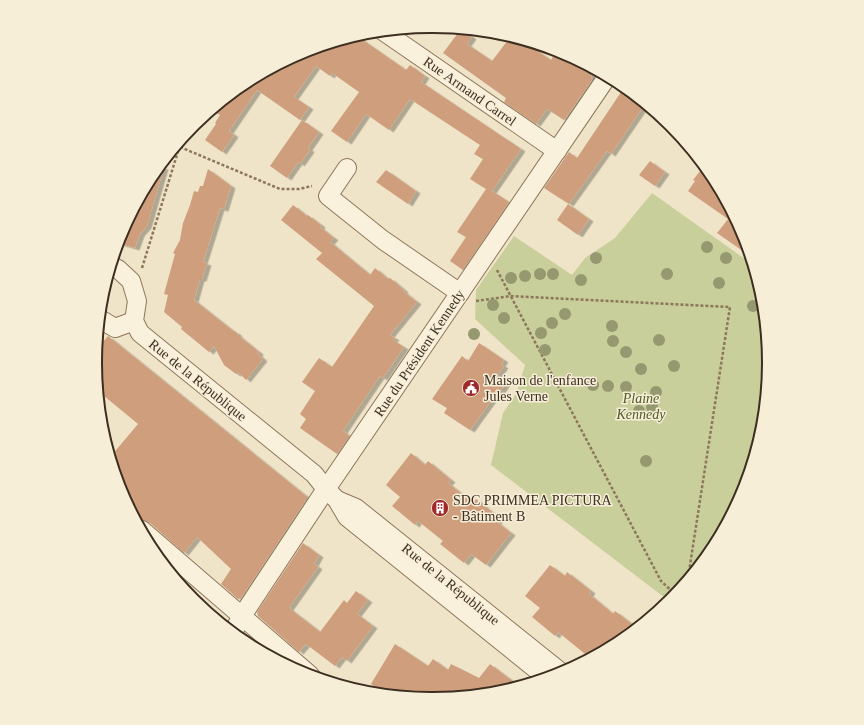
<svg xmlns="http://www.w3.org/2000/svg" width="864" height="725" font-family="'Times New Roman',serif">
	<style>
		.green { fill: #c9cf9b }
		.building { fill: #cf9f7d; filter: url(#shadow) }
		.lines { fill: none; stroke-linecap: round; stroke-linejoin: round }
		.street-casing { stroke: #8d765c; stroke-width: 20 }
		.path { stroke: #8d765c; stroke-width: 2.5; stroke-dasharray: 3 2; stroke-linecap: butt }
		.street { stroke: #faf1dc; stroke-width: 18 }
		.tree { fill: #96986f }
		.labels { text-anchor: middle; stroke-width: 3; stroke-linejoin: round; paint-order: stroke }
		.street-label { font-size: 14px; fill: #3d2e20; stroke: #f7eed8 }
		.poi-label { font-size: 14px; fill: #3d2e20; stroke: #f7eed8; text-anchor: start }
		.park-label { font-size: 14px; font-style: italic; fill: #4d5a26; stroke: #f7eed8 }
		.rim { fill: none; stroke: #3d2e20; stroke-width: 2 }
	</style>
	<defs>
		<filter id="shadow"><feDropShadow dx="4.5" dy="2.5" stdDeviation="0" flood-color="#0004"/></filter>
	</defs>
	<rect width="100%" height="100%" fill="#f0e4c8"/>
	<path class="green" d="M652,193L752,264L762,297L768,363L762,428L743,491L712,550L669,601L491,465L503,413L516,394L525,365L475,319L476,290L514,236L572,275L585,258L615,238Z"/>
	<g class="building">
		<path d="M461,29L472,37L467,44L492,61L511,36L521,40L551,60L556,51L591,74L592,80L564,120L547,109L536,124L504,102L506,98L443,53Z"/>
		<path d="M354,36H357L406,70L410,65L425,76L421,82L521,149L492,191L509,202L463,270L450,261L466,237L457,232L486,189L470,179L483,159L474,154L480,145L410,99L389,130L366,114L347,142L331,131L359,92L332,73L330,76L316,66L294,97L309,107L300,120L257,90L229,131L234,135L222,152L205,140L216,124L215,123L220,115L216,113L228,96L245,83L303,52Z"/>
		<path d="M621,92L643,107L611,154L607,151L569,204L544,188L569,152L577,158Z"/>
		<path d="M302,120L319,132L308,148L310,150L300,164L298,162L287,178L270,166Z"/>
		<path d="M650,161L665,172L655,186L639,175Z"/>
		<path d="M160,166L164,167L147,226L140,234L135,248L118,243L121,234L152,175Z"/>
		<path d="M704,166L712,176L743,234L750,256L717,233L728,219L688,191L695,181L693,180Z"/>
		<path d="M208,169L231,186L224,209L220,208L203,262L207,263L202,279H200L194,300L232,330L236,332L239,336L259,352L258,354L263,359L246,380L238,372L236,374L224,365L214,346L209,352L181,329L182,327L164,312L168,295L164,294L175,254L173,253L180,240L183,223L190,205L194,191L198,192L200,186H203Z"/>
		<path d="M386,170L416,191L408,204L376,182Z"/>
		<path d="M568,204L589,219L578,235L557,220Z"/>
		<path d="M293,205L307,216L308,215L321,225L320,227L334,238L330,242L370,275L375,268L388,279L390,278L396,283L404,290L403,291L417,302L390,335L395,338L393,340L404,347L383,378L380,376L343,431L350,436L337,454L300,428L306,419L300,414L315,391L302,382L319,358L332,367L374,306L316,259L322,253L281,220Z"/>
		<path d="M108,336L306,496V500L241,598L238,599L221,584L231,569L197,537L184,553L149,522L144,520L137,521L121,491L111,456L138,424L98,391L96,362L97,349Z"/>
		<path d="M479,343L504,360L501,364L504,366L496,377L506,383L498,395L496,394L470,430L444,413L447,408L432,399L462,356L468,361Z"/>
		<path d="M411,453L425,465L428,461L451,480L448,483L473,503L476,499L499,518L497,522L511,533L486,565L471,554L464,563L440,544L443,541L418,521L415,525L392,506L400,497L386,485Z"/>
		<path d="M303,543L319,555L314,564L318,567L289,608L320,632L344,600L347,603L356,591L368,600L357,614L373,626L347,661L342,657L335,666L306,644L299,652L258,616L257,612Z"/>
		<path d="M550,565L565,576L567,572L591,591L589,594L613,614L615,611L637,628L619,642L590,658L558,632L555,636L532,617L540,608L525,596Z"/>
		<path d="M395,644L428,666L433,659L448,670L451,664L479,678L490,664L519,686L497,693L432,699L368,693L374,686L371,684Z"/>
	</g>
	<g class="lines">
		<defs>
			<g id="street">
				<path d="M383,31L557,151"/>
				<path d="M347,168L328,196L383,240L460,293"/>
				<path d="M111,266L118,269L131,281L137,301L134,321L140,333L314,474L326,489L337,500L347,517L547,678"/>
				<path d="M100,319L115,328L134,321"/>
				<path d="M337,500L356,508L562,673"/>
				<path d="M142,530L310,675"/>
				<path d="M233,632L242,616L322,495L607,77"/>
			</g>
		</defs>
		<use href="#street" class="street-casing"/>
		<g class="path">
			<path d="M180,147L280,189H299L312,186"/>
			<path d="M142,268L180,145L179,143"/>
			<path d="M497,270L661,581L675,594"/>
			<path d="M476,301L511,296L730,307L688,578"/>
		</g>
		<use href="#street" class="street"/>
	</g>
	<g class="tree">
		<circle cx="707" cy="247" r="6"/>
		<circle cx="596" cy="258" r="6"/>
		<circle cx="726" cy="258" r="6"/>
		<circle cx="540" cy="274" r="6"/>
		<circle cx="553" cy="274" r="6"/>
		<circle cx="667" cy="274" r="6"/>
		<circle cx="525" cy="276" r="6"/>
		<circle cx="511" cy="278" r="6"/>
		<circle cx="581" cy="280" r="6"/>
		<circle cx="719" cy="283" r="6"/>
		<circle cx="493" cy="305" r="6"/>
		<circle cx="753" cy="306" r="6"/>
		<circle cx="565" cy="314" r="6"/>
		<circle cx="504" cy="318" r="6"/>
		<circle cx="552" cy="323" r="6"/>
		<circle cx="612" cy="326" r="6"/>
		<circle cx="541" cy="333" r="6"/>
		<circle cx="474" cy="334" r="6"/>
		<circle cx="659" cy="340" r="6"/>
		<circle cx="613" cy="341" r="6"/>
		<circle cx="545" cy="350" r="6"/>
		<circle cx="626" cy="352" r="6"/>
		<circle cx="674" cy="366" r="6"/>
		<circle cx="641" cy="369" r="6"/>
		<circle cx="593" cy="385" r="6"/>
		<circle cx="608" cy="386" r="6"/>
		<circle cx="626" cy="387" r="6"/>
		<circle cx="656" cy="392" r="6"/>
		<circle cx="652" cy="407" r="6"/>
		<circle cx="639" cy="411" r="6"/>
		<circle cx="646" cy="461" r="6"/>
	</g>
	<defs>
		<symbol id="civic-disc" viewBox="-11 -11 22 22"><circle r="9.5" fill="#9e2a2b" stroke="#f7eed8"/><path d="M-.6-6.5H3V-4.5H.6V-3L4-1V1h2V6H-6V1h2V-1L-.6-3ZM-1.2 2.5V6h2.4V2.5Z" fill="#fff"/></symbol>
		<symbol id="building-disc" viewBox="-11 -11 22 22"><circle r="9.5" fill="#9e2a2b" stroke="#f7eed8"/><path d="M-4-6H4V6H1V3H-1V6H-4ZM-2.5-4.3h1.7v1.8h-1.7ZM.8-4.3h1.7v1.8H.8ZM-2.5-1h1.7V.8h-1.7ZM.8-1h1.7V.8H.8Z" fill="#fff"/></symbol>
	</defs>
	<g fill-rule="evenodd">
		<use href="#civic-disc" x="461" y="378" width="20" height="20"/>
		<use href="#building-disc" x="430" y="498" width="20" height="20"/>
	</g>
	<g class="labels">
		<g class="street-label">
			<text transform="translate(470 91) rotate(35)" y="5">Rue Armand Carrel</text>
			<text transform="translate(419 353) rotate(-56)" y="5">Rue du Président Kennedy</text>
			<text transform="translate(198 380) rotate(39)" y="5">Rue de la République</text>
			<text transform="translate(451 584) rotate(39)" y="5">Rue de la République</text>
		</g>
		<g class="poi-label">
			<text x="484" y="385">Maison de l'enfance<tspan x="484" dy="16">Jules Verne</tspan></text>
			<text x="453" y="505">SDC PRIMMEA PICTURA<tspan x="453" dy="16">- Bâtiment B</tspan></text>
		</g>
		<g class="park-label">
			<text x="641" y="403">Plaine<tspan x="641" dy="16">Kennedy</tspan></text>
		</g>
	</g>
	<path d="M0 0H864V725H0ZM431 33H433A329 329 0 0 1 762 362V363A329 329 0 0 1 433 692H431A329 329 0 0 1 102 363V362A329 329 0 0 1 431 33Z" fill="#f7eed8" fill-rule="evenodd"/>
	<path class="rim" d="M431 33H433A329 329 0 0 1 762 362V363A329 329 0 0 1 433 692H431A329 329 0 0 1 102 363V362A329 329 0 0 1 431 33Z"/>
</svg>
